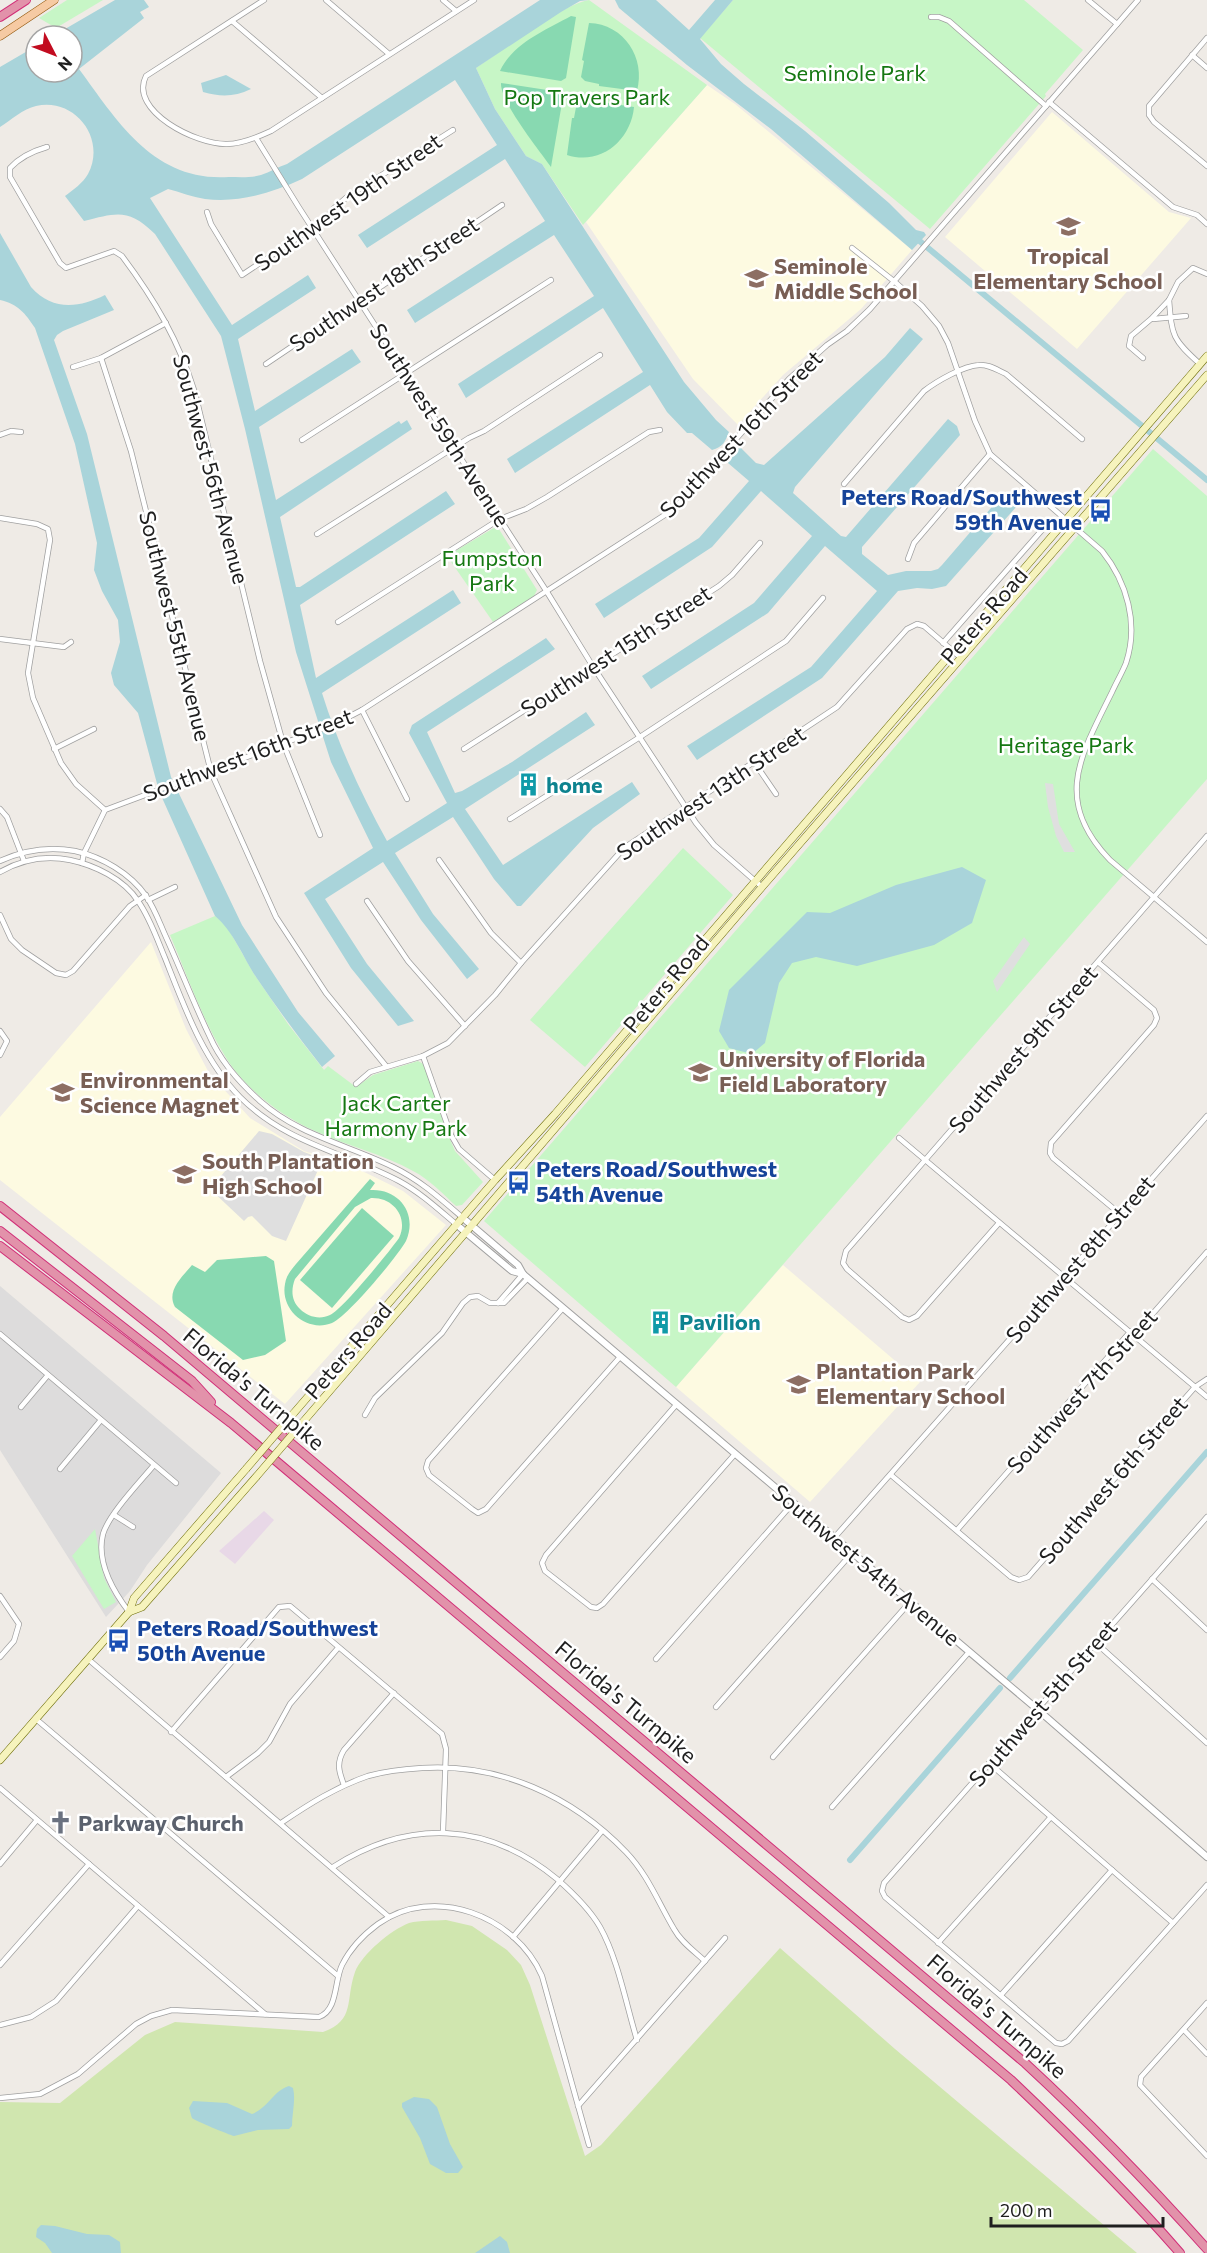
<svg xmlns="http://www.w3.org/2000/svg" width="1207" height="2253" font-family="Commissioner,sans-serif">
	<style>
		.residential { fill: #dddcdc }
		.industrial { fill: #e8d8e7 }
		.education { fill: #fdfae1 }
		.grass { fill: #d0e6af }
		.park { fill: #c7f6c6 }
		.pitch { fill: #88d9b1; fill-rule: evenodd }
		.parking { fill: #dfdfdf }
		.water { fill: #a9d4da }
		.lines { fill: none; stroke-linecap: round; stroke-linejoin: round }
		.canal { stroke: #a9d4da; stroke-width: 6 }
		.minor-casing { stroke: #a0a0a0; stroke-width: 6 }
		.tertiary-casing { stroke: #a0a0a0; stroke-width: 8 }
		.secondary-casing { stroke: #70700b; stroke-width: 8 }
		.primary-casing { stroke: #915509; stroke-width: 9 }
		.motorway-casing { stroke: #d12f78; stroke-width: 10 }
		.minor { stroke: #fff; stroke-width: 4.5 }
		.tertiary { stroke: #fff; stroke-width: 6 }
		.secondary { stroke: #f6f3bd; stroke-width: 7 }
		.primary { stroke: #f6caa3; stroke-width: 8 }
		.motorway { stroke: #e292aa; stroke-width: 8 }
		.secondary-bridge-casing { stroke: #70700b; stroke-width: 8; stroke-linecap: butt }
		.secondary-bridge { stroke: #f6f3bd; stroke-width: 7 }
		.labels { text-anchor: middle; stroke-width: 5; stroke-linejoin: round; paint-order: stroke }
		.park-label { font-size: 22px; fill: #157812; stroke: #fff }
		.street-label { font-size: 22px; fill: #1f1f1f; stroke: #fff }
		.education-label { font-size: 22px; font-weight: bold; fill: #785e54; stroke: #fff; text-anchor: start }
		.transit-label { font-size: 22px; font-weight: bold; fill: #164399; stroke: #fff; text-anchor: start }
		.culture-label { font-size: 22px; font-weight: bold; fill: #0d838f; stroke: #fff; text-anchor: start }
		.worship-label { font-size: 22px; font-weight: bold; fill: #5b616d; stroke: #fff; text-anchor: start }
	</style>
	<rect width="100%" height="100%" fill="#efebe6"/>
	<path class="residential" d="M0,1286L221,1473L147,1565L130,1591L106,1617L0,1450Z"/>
	<path class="industrial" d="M264,1511L274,1520L235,1564L219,1551Z"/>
	<g class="education">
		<path d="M707,85L735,104L912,250L861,309L783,375L738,425L693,379L586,222Z"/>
		<path d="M1052,112L1169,212L1191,218L1077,349L945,237Z"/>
		<path d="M151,942L186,1029L209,1073L250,1118L304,1151L354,1167L403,1191L446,1225L285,1404L0,1180V1117Z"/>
		<path d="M783,1265L920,1382L810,1502L676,1387Z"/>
	</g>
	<path class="grass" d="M446,1920L472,1926L507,1950L521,1965L530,1985L585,2156L601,2145L780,1948L895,2049L1137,2253H0V2102L60,2103L145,2035L175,2022L323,2032C356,2020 345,2000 355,1972C362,1954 391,1930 409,1923C420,1920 435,1921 446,1920Z"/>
	<g class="park">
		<path d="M67,0H103L56,28L39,18Z"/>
		<path d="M589,0L707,85L583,225L542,164L526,156L495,109L476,68C501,51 563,4 589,0Z"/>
		<path d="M733,0H1024L1083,50L1045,94L1046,96L930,229L700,38Z"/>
		<path d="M1153,449L1207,496V779L676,1387L484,1221Z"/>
		<path d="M497,526L537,590L534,596L493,622L447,556Z"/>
		<path d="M683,848L733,895L585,1067L530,1020Z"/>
		<path d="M215,916L226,925L254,974L288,1024L324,1070L328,1066L356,1087L373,1075L418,1061L425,1065L446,1130L455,1151L483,1182L462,1205L456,1206C443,1194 429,1179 413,1171C383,1154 347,1146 315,1131C281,1116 244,1088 225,1056C202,1019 187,975 170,935Z"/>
		<path d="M95,1529L104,1578L116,1602L104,1609L72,1556Z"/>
	</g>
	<g class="pitch">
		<path d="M571,16L576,17L566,78L561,81L500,71C513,43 546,30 571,16Z"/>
		<path d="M589,23C624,24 646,58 637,91L599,86V84L585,81L581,77L584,61L582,60Z"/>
		<path d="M501,83L560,92L563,97L551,167C539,150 500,102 501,83Z"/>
		<path d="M581,99L634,107C631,140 601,166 567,155L572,118H574L577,102Z"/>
		<path d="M370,1179L375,1183L370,1190C399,1188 418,1214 406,1241C397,1257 347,1317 332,1323C307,1333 280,1310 285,1284C286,1276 291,1270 296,1264ZM371,1198C393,1197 409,1217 399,1238C390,1251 342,1310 330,1315C320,1320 308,1317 300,1309C291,1301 291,1289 295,1279L355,1207Z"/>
		<path d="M362,1208L394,1236L332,1308L300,1280Z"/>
		<path d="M266,1256L274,1261L286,1341L265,1355L243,1360L175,1307C166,1291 182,1277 192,1265L205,1272L217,1260Z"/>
	</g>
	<g class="parking">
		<path d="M1045,783L1053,784L1059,824L1075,852H1064L1056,836L1048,807Z"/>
		<path d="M1024,937L1030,944L997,992L993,981Z"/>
		<path d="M259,1131L272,1134L304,1152L323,1159L286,1241L272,1236L252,1216L248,1217L244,1221L210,1189Z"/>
	</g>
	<g class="water">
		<path d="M115,0H144L149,7L140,12L144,18L79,69C118,122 154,182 229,177C239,177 251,178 261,175C270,172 278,167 287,164L540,0H588L580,1L561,12L476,68L495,109L526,156L542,164L684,382L716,420L729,432C725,442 723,447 712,450L692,433H687L667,412L650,385L515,473L507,459L643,372L603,308L466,398L458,384L594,296L554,235L415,323L407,310L545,221L505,159L367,248L358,235L497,145L455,80L302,179C271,193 240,203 205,199C192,197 180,192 168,189L150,198L232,325L308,275L316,288L238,339L255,411L352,349L361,362L259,427L276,500L399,421L401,424L407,420L412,429L280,517L296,587H300L446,491L455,504L300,605L316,678L453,590L461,603L322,693C338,744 361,794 387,841L447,803L409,733L412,725L546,638L555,649L427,732L455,793L462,791L512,762L586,712L595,725L465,809L503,865L632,782L640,794L593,828L521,906H517L494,879L453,817L395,853L433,914L479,969L467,979L421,920L383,862L325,899L367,964L414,1021L398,1026L351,968L304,893L373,848L331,762L296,652L245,429L221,336L155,234C128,208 117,213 84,221L65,196C73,190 83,183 88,174C107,138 74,97 36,106C23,109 11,120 0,127V67L36,46V72H72V36H53Z"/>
		<path d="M615,0H656L689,30L715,0H733L700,39L721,64L744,84L805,131L889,203L916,230L924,232L926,235L912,250L771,129L687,65L619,8Z"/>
		<path d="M226,75L251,89C234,97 221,97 203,92L201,83Z"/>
		<path d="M0,233L31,287C52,311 79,308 105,295L114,310L63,331L57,335L54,340L87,434L171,777L242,925L298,1012L335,1056L322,1067C299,1038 277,1008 256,977C243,957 233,931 215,916L159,791L138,713L114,685L111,673L120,642L118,620L102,591L94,570L97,543L75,444L35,328C25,313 18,304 0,300Z"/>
		<path d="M910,328L923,339L795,487L793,493L841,536L846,537L948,419L957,426L960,435L862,547V554L888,575L906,571H931L938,569L942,565L1003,494L1017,506L946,586L932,589L917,588L898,591L822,678L697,760L687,746L811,667L877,591L825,546L768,613L651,689L642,676L754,603L812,536L761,491L712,547L604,618L595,604L699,538L749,481L728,463V455L733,449L741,448L756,463L764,465L885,357Z"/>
		<path d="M962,867L986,880L972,923L934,945L857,966L816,957L792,963L779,983L765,1043L752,1054L729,1048L719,1031L729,990L807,912L830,913L896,885Z"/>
		<path d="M289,2086L293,2088C296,2100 292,2113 292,2126L289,2129L258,2130L234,2136C230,2135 193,2120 192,2118C191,2116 190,2110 189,2108L193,2101L227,2103L252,2114C268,2108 273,2091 289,2086Z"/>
		<path d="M414,2097L429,2099L437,2107L450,2144L463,2167L458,2173H446L430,2164L420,2138L402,2107V2103Z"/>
		<path d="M41,2225L55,2226L87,2234L109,2235L120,2242L121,2253H52L45,2243L36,2237L37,2229Z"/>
		<path d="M500,2236L507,2242L510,2253H475Z"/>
	</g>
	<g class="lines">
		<g class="canal">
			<path d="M916,238L1207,480"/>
			<path d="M1010,1678L1207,1452"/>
			<path d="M850,1860L1000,1688"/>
		</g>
		<defs>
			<g id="minor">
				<path d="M264,0L146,76C128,111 197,145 227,144C241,144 258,137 271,131L474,0"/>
				<path d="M326,0L389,54"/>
				<path d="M443,0L456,11"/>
				<path d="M1088,0L1117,24"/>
				<path d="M931,17H939L949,21L1046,106"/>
				<path d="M232,21L322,98"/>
				<path d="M1207,38L1149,106V115L1154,122L1207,166"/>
				<path d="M1192,55L1207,68"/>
				<path d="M1049,102L1173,207L1197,215L1207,224"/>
				<path d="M256,138L298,206L547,592L592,665L696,823L714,845L762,887"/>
				<path d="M47,147C33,151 20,157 10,168V177L60,263L66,268L114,251L122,256C155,300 179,341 195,393L260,661L283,743L320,835"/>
				<path d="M207,212L211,224L242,275L326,219L333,209L347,197L453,130"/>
				<path d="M852,248L895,282L922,306L939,326L948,343L975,421L990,454L1102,551C1127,582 1139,624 1126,663C1122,673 1116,683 1112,692C1081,755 1052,800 1110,860L1207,942"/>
				<path d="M1169,300C1172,336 1172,339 1200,364"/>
				<path d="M1153,319L1186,316"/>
				<path d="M101,358L131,451L211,772L276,917L326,993L386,1066"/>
				<path d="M1143,358L1129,346L1131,336L1151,319L1169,300L1178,282L1193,268L1207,274"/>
				<path d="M266,364L502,205"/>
				<path d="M73,367L101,358L166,323"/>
				<path d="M0,435L11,431L21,432"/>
				<path d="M302,440L551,280"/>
				<path d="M844,484L924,391C937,381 963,366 979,365C989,364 997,370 1006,374L1082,439"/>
				<path d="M0,518L37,524L48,529L50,540L28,673L33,698L61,763L76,784L105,810"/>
				<path d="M317,534L469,438L484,431L600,355"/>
				<path d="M908,559L914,543L990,454"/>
				<path d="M338,622L500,519L526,509L547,497L649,432L660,430"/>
				<path d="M0,639L64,647L71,642"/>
				<path d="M943,643L1042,530"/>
				<path d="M362,710L407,799"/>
				<path d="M54,749L94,729"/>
				<path d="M464,749L719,586L732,575L760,543"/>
				<path d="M754,762L776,794"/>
				<path d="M0,809L7,817L24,861"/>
				<path d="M510,819L640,737L786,641L823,598"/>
				<path d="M439,860L491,933L521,963"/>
				<path d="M0,861C24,850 48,846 75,851C102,857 130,873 146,896C155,909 160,924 166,937C181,970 194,1004 210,1037C221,1062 240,1083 260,1101C298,1135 348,1145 393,1167C420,1180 441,1199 463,1218"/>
				<path d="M82,863L84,853L105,810L335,724L362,710L674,509L789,379L827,345L847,331L870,309L1138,0"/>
				<path d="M0,872C21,860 45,855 70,860C94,865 124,879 138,901C150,918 157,939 165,958C184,1006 203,1060 240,1097C287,1144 344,1152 399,1181C421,1193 438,1209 457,1225"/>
				<path d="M148,900L175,887"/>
				<path d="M367,901L408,961L465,1026"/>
				<path d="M0,915L11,939L22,950L56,973L66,975L73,971L130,906L146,895"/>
				<path d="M1099,963L1154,1010L1157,1018L1154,1025L1051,1143L1050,1153L1053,1158L1120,1214"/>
				<path d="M0,1031L7,1041L0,1055"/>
				<path d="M423,1056L451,1135L459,1149L495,1180"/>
				<path d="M356,1084L370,1072L423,1056L448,1043L495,995L521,963L624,848L837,707L907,629L917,624L924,626L961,658"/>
				<path d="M899,1138L1207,1397"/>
				<path d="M999,1223L917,1316L909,1320L902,1317L847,1269L843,1263L846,1251L1207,836"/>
				<path d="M498,1303L523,1274"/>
				<path d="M563,1308L428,1461L426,1468L429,1475L472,1509L478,1513L486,1509L620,1357"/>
				<path d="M0,1334L176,1483"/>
				<path d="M676,1405L546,1555L542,1563L545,1571L591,1607L597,1608L603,1604L735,1454"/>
				<path d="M21,1407L48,1375"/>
				<path d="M365,1415L375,1398L442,1333L463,1303L470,1297L478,1296L490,1303H504L528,1278"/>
				<path d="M60,1469L101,1420"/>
				<path d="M891,1475L1011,1577L1019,1580L1028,1577L1195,1387L1207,1379"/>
				<path d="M114,1515L133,1527"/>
				<path d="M1207,1517L884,1883L882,1891L885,1897L1056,2043L1062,2044L1068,2041L1207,1885"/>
				<path d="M957,1530L1130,1332L1141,1327L1207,1252"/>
				<path d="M834,1538L1207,1116"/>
				<path d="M1152,1579L1207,1630"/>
				<path d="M0,1596L19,1624L14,1641L0,1657"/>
				<path d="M129,1612C113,1591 96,1562 103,1534C109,1514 140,1482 154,1465"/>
				<path d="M1096,1643L1207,1743"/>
				<path d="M88,1659L389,1917"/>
				<path d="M656,1659L793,1503"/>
				<path d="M716,1707L852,1553"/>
				<path d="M36,1719L338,1976"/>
				<path d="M171,1732L279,1607L290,1606L442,1734L446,1749L443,1832"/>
				<path d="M773,1757L910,1602"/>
				<path d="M989,1763L1173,1923"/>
				<path d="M226,1777L258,1753L269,1742L290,1704L338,1648"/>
				<path d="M344,1785C339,1772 336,1763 344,1750L394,1693"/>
				<path d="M0,1788L265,2014"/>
				<path d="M832,1807L969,1652"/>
				<path d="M281,1823C309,1804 336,1787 368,1776C386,1771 404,1769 422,1768C500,1763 572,1796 626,1852C648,1875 658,1902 674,1929C681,1942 694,1951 705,1961"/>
				<path d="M0,1864L37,1820"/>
				<path d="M333,1867C408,1819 487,1821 557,1879C573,1893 589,1908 600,1927C618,1959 626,2004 637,2040"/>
				<path d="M513,1937L602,1831"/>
				<path d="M938,1943L1050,1818"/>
				<path d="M0,1965L89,1864"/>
				<path d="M1001,1995L1112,1870"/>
				<path d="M1207,2003L1141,2077L1140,2085L1207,2156"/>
				<path d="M0,2025L31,2017L56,2001L138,1906"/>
				<path d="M1184,2030L1207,2054"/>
				<path d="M0,2098L40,2094L78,2074L136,2024L151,2016L172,2010L319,2017C338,2010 334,1982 342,1965C350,1949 363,1935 378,1924C434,1884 516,1916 542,1976L589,2145"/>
				<path d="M578,2106L725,1938"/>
			</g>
			<g id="tertiary">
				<path d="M463,1218L518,1265L523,1274L1037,1709L1207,1857"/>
				<path d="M457,1225L512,1271L523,1274"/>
			</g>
			<g id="secondary">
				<path d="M293,1414L495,1180L555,1114L1207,356"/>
				<path d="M303,1422L762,887L1207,375"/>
				<path d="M129,1612L142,1607L256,1477"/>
				<path d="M0,1760L129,1612L134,1598L246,1469"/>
			</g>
			<path id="primary" d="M0,36L54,0"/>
			<g id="motorway">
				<path d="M0,17L26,0"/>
				<path d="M0,1206L164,1336L1025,2063C1089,2122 1149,2184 1207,2249"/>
				<path d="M0,1231L192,1381L211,1402"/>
				<path d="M0,1246L231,1423L1011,2080C1070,2136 1127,2192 1180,2253"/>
			</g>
		</defs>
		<use href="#minor" class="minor-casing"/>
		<use href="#tertiary" class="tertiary-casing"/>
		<use href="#secondary" class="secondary-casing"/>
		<use href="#primary" class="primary-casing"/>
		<use href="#motorway" class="motorway-casing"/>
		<use href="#minor" class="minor"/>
		<use href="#tertiary" class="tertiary"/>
		<use href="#secondary" class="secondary"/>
		<use href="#primary" class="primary"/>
		<use href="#motorway" class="motorway"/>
		<defs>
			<g id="secondary-bridge">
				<path d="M246,1469L293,1414"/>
				<path d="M256,1477L303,1422"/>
			</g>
		</defs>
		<use href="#secondary-bridge" class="secondary-bridge-casing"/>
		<use href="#secondary-bridge" class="secondary-bridge"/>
	</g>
	<defs>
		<symbol id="school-bare" viewBox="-9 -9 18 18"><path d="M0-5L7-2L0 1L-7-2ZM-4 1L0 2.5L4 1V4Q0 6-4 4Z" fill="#8d6e63" stroke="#fff" stroke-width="2.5" paint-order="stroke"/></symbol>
		<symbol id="bus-bare" viewBox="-9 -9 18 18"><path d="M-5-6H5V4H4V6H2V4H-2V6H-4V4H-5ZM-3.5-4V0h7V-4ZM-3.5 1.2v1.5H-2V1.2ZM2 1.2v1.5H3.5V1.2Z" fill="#1a4fb4" stroke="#fff" stroke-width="2.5" paint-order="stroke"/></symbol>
		<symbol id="building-bare" viewBox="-9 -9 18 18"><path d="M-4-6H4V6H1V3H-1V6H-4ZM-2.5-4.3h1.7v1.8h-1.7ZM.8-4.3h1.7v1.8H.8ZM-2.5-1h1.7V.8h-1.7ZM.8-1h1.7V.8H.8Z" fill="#0f9aa8" stroke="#fff" stroke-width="2.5" paint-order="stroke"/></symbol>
		<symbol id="university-bare" viewBox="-9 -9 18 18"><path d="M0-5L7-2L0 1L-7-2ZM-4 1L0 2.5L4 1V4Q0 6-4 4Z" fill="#8d6e63" stroke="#fff" stroke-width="2.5" paint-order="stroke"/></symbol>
		<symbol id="church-bare" viewBox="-9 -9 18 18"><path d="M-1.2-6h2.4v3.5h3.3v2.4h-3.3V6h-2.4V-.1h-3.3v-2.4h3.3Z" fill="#6b7280" stroke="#fff" stroke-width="2.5" paint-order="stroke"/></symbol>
	</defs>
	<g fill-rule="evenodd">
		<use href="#school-bare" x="1052" y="210" width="33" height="33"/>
		<use href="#school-bare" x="740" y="262" width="33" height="33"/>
		<use href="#bus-bare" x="1084" y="494" width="33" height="33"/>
		<use href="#building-bare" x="512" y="768" width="33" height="33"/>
		<use href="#university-bare" x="684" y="1056" width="33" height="33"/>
		<use href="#school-bare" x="46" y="1076" width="33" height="33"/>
		<use href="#school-bare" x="168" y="1158" width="33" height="33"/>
		<use href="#bus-bare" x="502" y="1166" width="33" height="33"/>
		<use href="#building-bare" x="644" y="1306" width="33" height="33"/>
		<use href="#school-bare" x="782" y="1368" width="33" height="33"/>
		<use href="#bus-bare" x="102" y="1624" width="33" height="33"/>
		<use href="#church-bare" x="44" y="1806" width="33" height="33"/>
	</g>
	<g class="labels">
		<g class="park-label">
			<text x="855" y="81">Seminole Park</text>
			<text x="587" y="105">Pop Travers Park</text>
			<text x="492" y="566">Fumpston<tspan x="492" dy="25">Park</tspan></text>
			<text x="1066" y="753">Heritage Park</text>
			<text x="396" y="1111">Jack Carter<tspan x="396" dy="25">Harmony Park</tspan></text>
		</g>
		<g class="street-label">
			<text transform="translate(348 202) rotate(-35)" y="8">Southwest 19th Street</text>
			<text transform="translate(384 284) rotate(-34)" y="8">Southwest 18th Street</text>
			<text transform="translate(440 425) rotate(57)" y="8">Southwest 59th Avenue</text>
			<text transform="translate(741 434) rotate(-46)" y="8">Southwest 16th Street</text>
			<text transform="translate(211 469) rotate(75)" y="8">Southwest 56th Avenue</text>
			<text transform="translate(984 616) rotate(-49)" y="8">Peters Road</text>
			<text transform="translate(175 626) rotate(76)" y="8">Southwest 55th Avenue</text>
			<text transform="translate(616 651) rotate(-33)" y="8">Southwest 15th Street</text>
			<text transform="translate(248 755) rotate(-21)" y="8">Southwest 16th Street</text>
			<text transform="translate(711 793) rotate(-34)" y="8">Southwest 13th Street</text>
			<text transform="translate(666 984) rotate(-50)" y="8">Peters Road</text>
			<text transform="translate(1023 1049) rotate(-49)" y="8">Southwest 9th Street</text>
			<text transform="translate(1080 1259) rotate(-49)" y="8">Southwest 8th Street</text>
			<text transform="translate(348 1351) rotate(-49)" y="8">Peters Road</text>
			<text transform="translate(254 1389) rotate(40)" y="8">Florida's Turnpike</text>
			<text transform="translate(1082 1391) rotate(-48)" y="8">Southwest 7th Street</text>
			<text transform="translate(1113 1480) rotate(-49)" y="8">Southwest 6th Street</text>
			<text transform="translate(866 1565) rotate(40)" y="8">Southwest 54th Avenue</text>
			<text transform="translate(626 1702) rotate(40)" y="8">Florida's Turnpike</text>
			<text transform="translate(1043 1703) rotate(-49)" y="8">Southwest 5th Street</text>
			<text transform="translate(997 2016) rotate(41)" y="8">Florida's Turnpike</text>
		</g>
		<g class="education-label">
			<text x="1068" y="264" text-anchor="middle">Tropical<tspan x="1068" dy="25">Elementary School</tspan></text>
			<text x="774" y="274">Seminole<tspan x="774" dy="25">Middle School</tspan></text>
			<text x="719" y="1067">University of Florida<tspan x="719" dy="25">Field Laboratory</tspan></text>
			<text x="80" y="1088">Environmental<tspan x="80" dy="25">Science Magnet</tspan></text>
			<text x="202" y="1169">South Plantation<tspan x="202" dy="25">High School</tspan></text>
			<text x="816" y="1379">Plantation Park<tspan x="816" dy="25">Elementary School</tspan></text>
		</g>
		<g class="transit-label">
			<text x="1082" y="505" text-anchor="end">Peters Road/Southwest<tspan x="1082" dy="25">59th Avenue</tspan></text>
			<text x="536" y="1177">Peters Road/Southwest<tspan x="536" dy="25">54th Avenue</tspan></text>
			<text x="137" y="1636">Peters Road/Southwest<tspan x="137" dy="25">50th Avenue</tspan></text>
		</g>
		<g class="culture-label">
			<text x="546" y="793">home</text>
			<text x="679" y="1330">Pavilion</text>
		</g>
		<g class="worship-label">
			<text x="78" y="1831">Parkway Church</text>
		</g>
	</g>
	<g transform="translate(54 54) rotate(132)"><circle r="28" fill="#ffffff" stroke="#a5a5a5" stroke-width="1.5"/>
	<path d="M0-4.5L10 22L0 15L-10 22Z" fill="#c20c20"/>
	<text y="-9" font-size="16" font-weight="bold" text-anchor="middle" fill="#1f1f1f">N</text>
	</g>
	<path d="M991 2217v9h172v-9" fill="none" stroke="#1f1f1f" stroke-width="3"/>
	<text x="1000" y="2217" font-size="18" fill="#1f1f1f" stroke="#ffffff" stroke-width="4.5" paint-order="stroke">200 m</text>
</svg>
